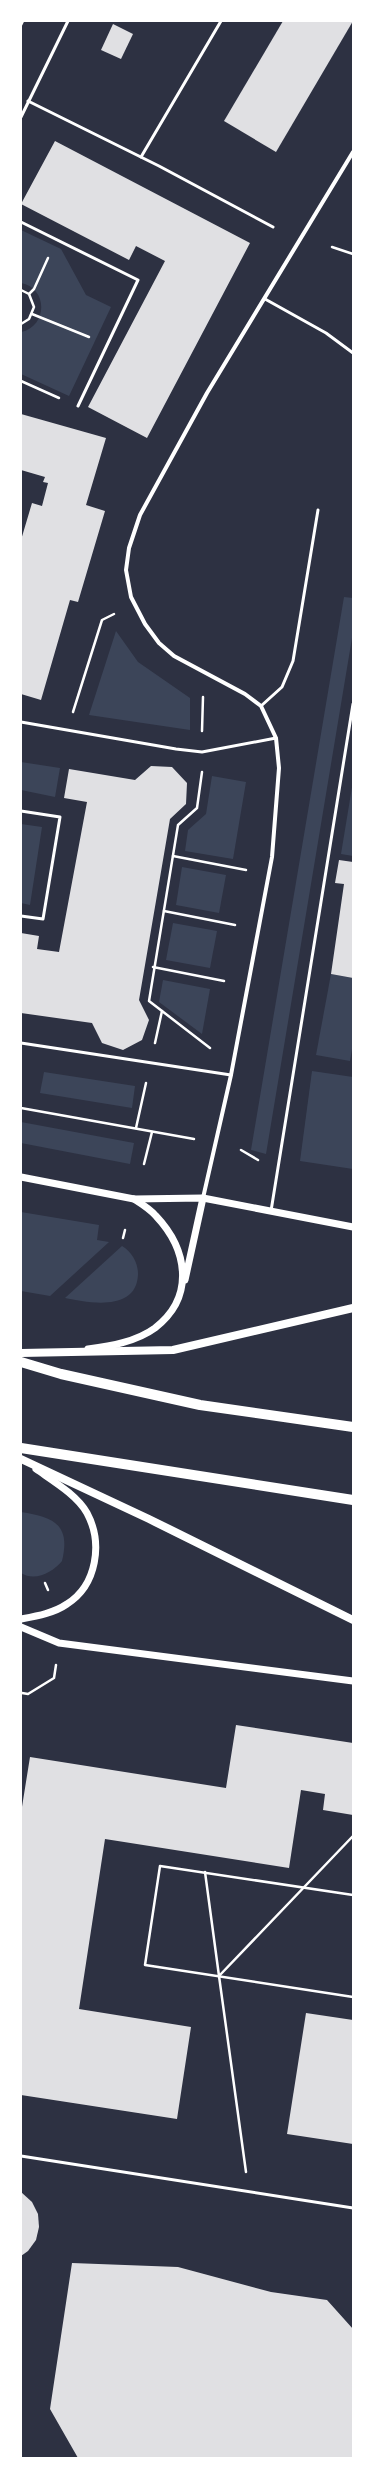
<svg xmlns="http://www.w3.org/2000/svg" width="374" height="2479" font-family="Inter,sans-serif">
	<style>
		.green { fill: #3c4559 }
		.building { fill: #e0e0e3 }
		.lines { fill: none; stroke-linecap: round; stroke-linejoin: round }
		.path { stroke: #fff; stroke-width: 2.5 }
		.service { stroke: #fff; stroke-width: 3 }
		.minor { stroke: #fff; stroke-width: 4 }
		.tertiary { stroke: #fff; stroke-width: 7 }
		.secondary { stroke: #fff; stroke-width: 8 }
		.primary { stroke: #fff; stroke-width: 10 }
	</style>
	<rect width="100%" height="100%" fill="#2d3142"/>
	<g class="green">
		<path d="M21,230L61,249L86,295L111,307L69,396L21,374V332C48,326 48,288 21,283Z"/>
		<path d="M344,597L353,598V632L266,1154L251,1150Z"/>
		<path d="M116,631L138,662L190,698V730L89,715Z"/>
		<path d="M21,762L60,768L55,797L21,790Z"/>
		<path d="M212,776L246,782L233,859L185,851L188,830L206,814Z"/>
		<path d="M353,781V856L341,854Z"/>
		<path d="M21,824L42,827L30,905L21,903Z"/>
		<path d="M182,867L226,875L219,913L176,905Z"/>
		<path d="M173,923L217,931L210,968L166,960Z"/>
		<path d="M331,974L353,978V1043L350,1061L316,1055Z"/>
		<path d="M163,980L210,989L202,1034L159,1002Z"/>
		<path d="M312,1071L353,1077V1169L300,1161Z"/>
		<path d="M44,1072L135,1086L132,1108L40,1093Z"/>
		<path d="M21,1122L134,1143L130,1164L21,1143Z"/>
		<path d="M21,1212L99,1225L97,1240L109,1242L50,1296L21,1291Z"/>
		<path d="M122,1246C132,1252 138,1263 138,1274C137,1312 89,1303 65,1298Z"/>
		<path d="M21,1512C53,1517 71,1524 62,1561C53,1572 35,1582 21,1573Z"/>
	</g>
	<g class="building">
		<path d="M283,21H353L276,152L224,121Z"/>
		<path d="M113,24L133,34L121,59L101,50Z"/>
		<path d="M55,141L250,243L147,438L88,407L165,261L136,246L129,260L21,204Z"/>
		<path d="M21,414L106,438L86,505L105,511L78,602L70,600L41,700L21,694V540L32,503L42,506L48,483L43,482L45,477L21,470Z"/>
		<path d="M151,766L172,767L187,783L186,804L170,819L156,901L139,1000L149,1020L142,1040L123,1050L102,1043L92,1023L21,1013V933L39,936L37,949L59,952L87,802L64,798L69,769L135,780Z"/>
		<path d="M339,860L353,862V978L331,974L344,884L335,883Z"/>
		<path d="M236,1725L353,1743V1815L323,1810L325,1794L301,1790L289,1868L105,1839L79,2009L191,2027L177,2119L21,2095V1813L30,1757L226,1788Z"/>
		<path d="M306,2013L353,2020V2144L287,2134Z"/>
		<path d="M21,2192L32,2202L38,2214L39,2227L36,2240L28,2251L21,2256Z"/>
		<path d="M72,2263L178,2267L271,2292L327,2300L353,2329V2458H78L50,2409Z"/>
	</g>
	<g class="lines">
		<g class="path">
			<path d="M21,25L23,21"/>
			<path d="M332,247L353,254"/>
			<path d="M21,290L29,294L34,307L29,319L21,324"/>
			<path d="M29,294L34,289L48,258"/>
			<path d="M32,314L89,337"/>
			<path d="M21,381L59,398"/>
			<path d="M73,712L102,620L114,614"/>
			<path d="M202,731L203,697"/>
			<path d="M173,856L246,870"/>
			<path d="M164,911L235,925"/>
			<path d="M153,967L224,981"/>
			<path d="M162,1011L210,1048"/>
			<path d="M155,1043L162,1011L149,1001L178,825L197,808L202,772"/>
			<path d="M21,1108L194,1139"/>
			<path d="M136,1128L146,1083"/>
			<path d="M241,1150L258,1160"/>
			<path d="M144,1164L152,1132"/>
			<path d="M123,1238L125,1230"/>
			<path d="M45,1583L48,1590"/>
			<path d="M22,1693L28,1694L54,1678L56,1665"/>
			<path d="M205,1872L219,1976"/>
			<path d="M353,1895L160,1866L145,1965L353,1997"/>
			<path d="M246,2172L219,1976L353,1836"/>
		</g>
		<g class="service">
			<path d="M28,101L159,166L273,227"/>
			<path d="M21,117L68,21"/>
			<path d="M141,157L221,21"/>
			<path d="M21,222L138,280L78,406"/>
			<path d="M265,299L326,333L353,353"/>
			<path d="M261,706L282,687L293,661L318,510"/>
			<path d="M21,722L176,749L202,752L276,738"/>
			<path d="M21,811L60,817L43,919L21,916"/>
			<path d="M21,1043L231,1075"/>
			<path d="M271,1211L353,704"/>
			<path d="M21,2156L353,2208"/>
		</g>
		<path class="minor" d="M203,1198L231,1075L272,857L279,768L276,738L261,706L245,694L174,656L159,643L145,624L131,597L126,570L129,548L140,515L207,393L353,152"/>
		<g class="tertiary">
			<path d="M21,1177L134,1199L203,1198L353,1227"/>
			<path d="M185,1280L203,1198"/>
			<path d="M88,1349C110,1346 136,1342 155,1328C195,1297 188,1250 156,1216C150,1209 142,1204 134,1199"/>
			<path d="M21,1619C37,1616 54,1613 67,1604C97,1585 103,1543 87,1513C77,1495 53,1481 36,1469"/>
			<path d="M21,1627L59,1643L353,1681"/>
		</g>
		<g class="secondary">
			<path d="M21,1353L173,1350L353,1308"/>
			<path d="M21,1459L149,1519L353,1620"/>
		</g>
		<g class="primary">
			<path d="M21,1362L61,1374L200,1405L353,1427"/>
			<path d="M21,1448L353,1500"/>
		</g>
	</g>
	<rect width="374" height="2479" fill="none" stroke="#ffffff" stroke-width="44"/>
</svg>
